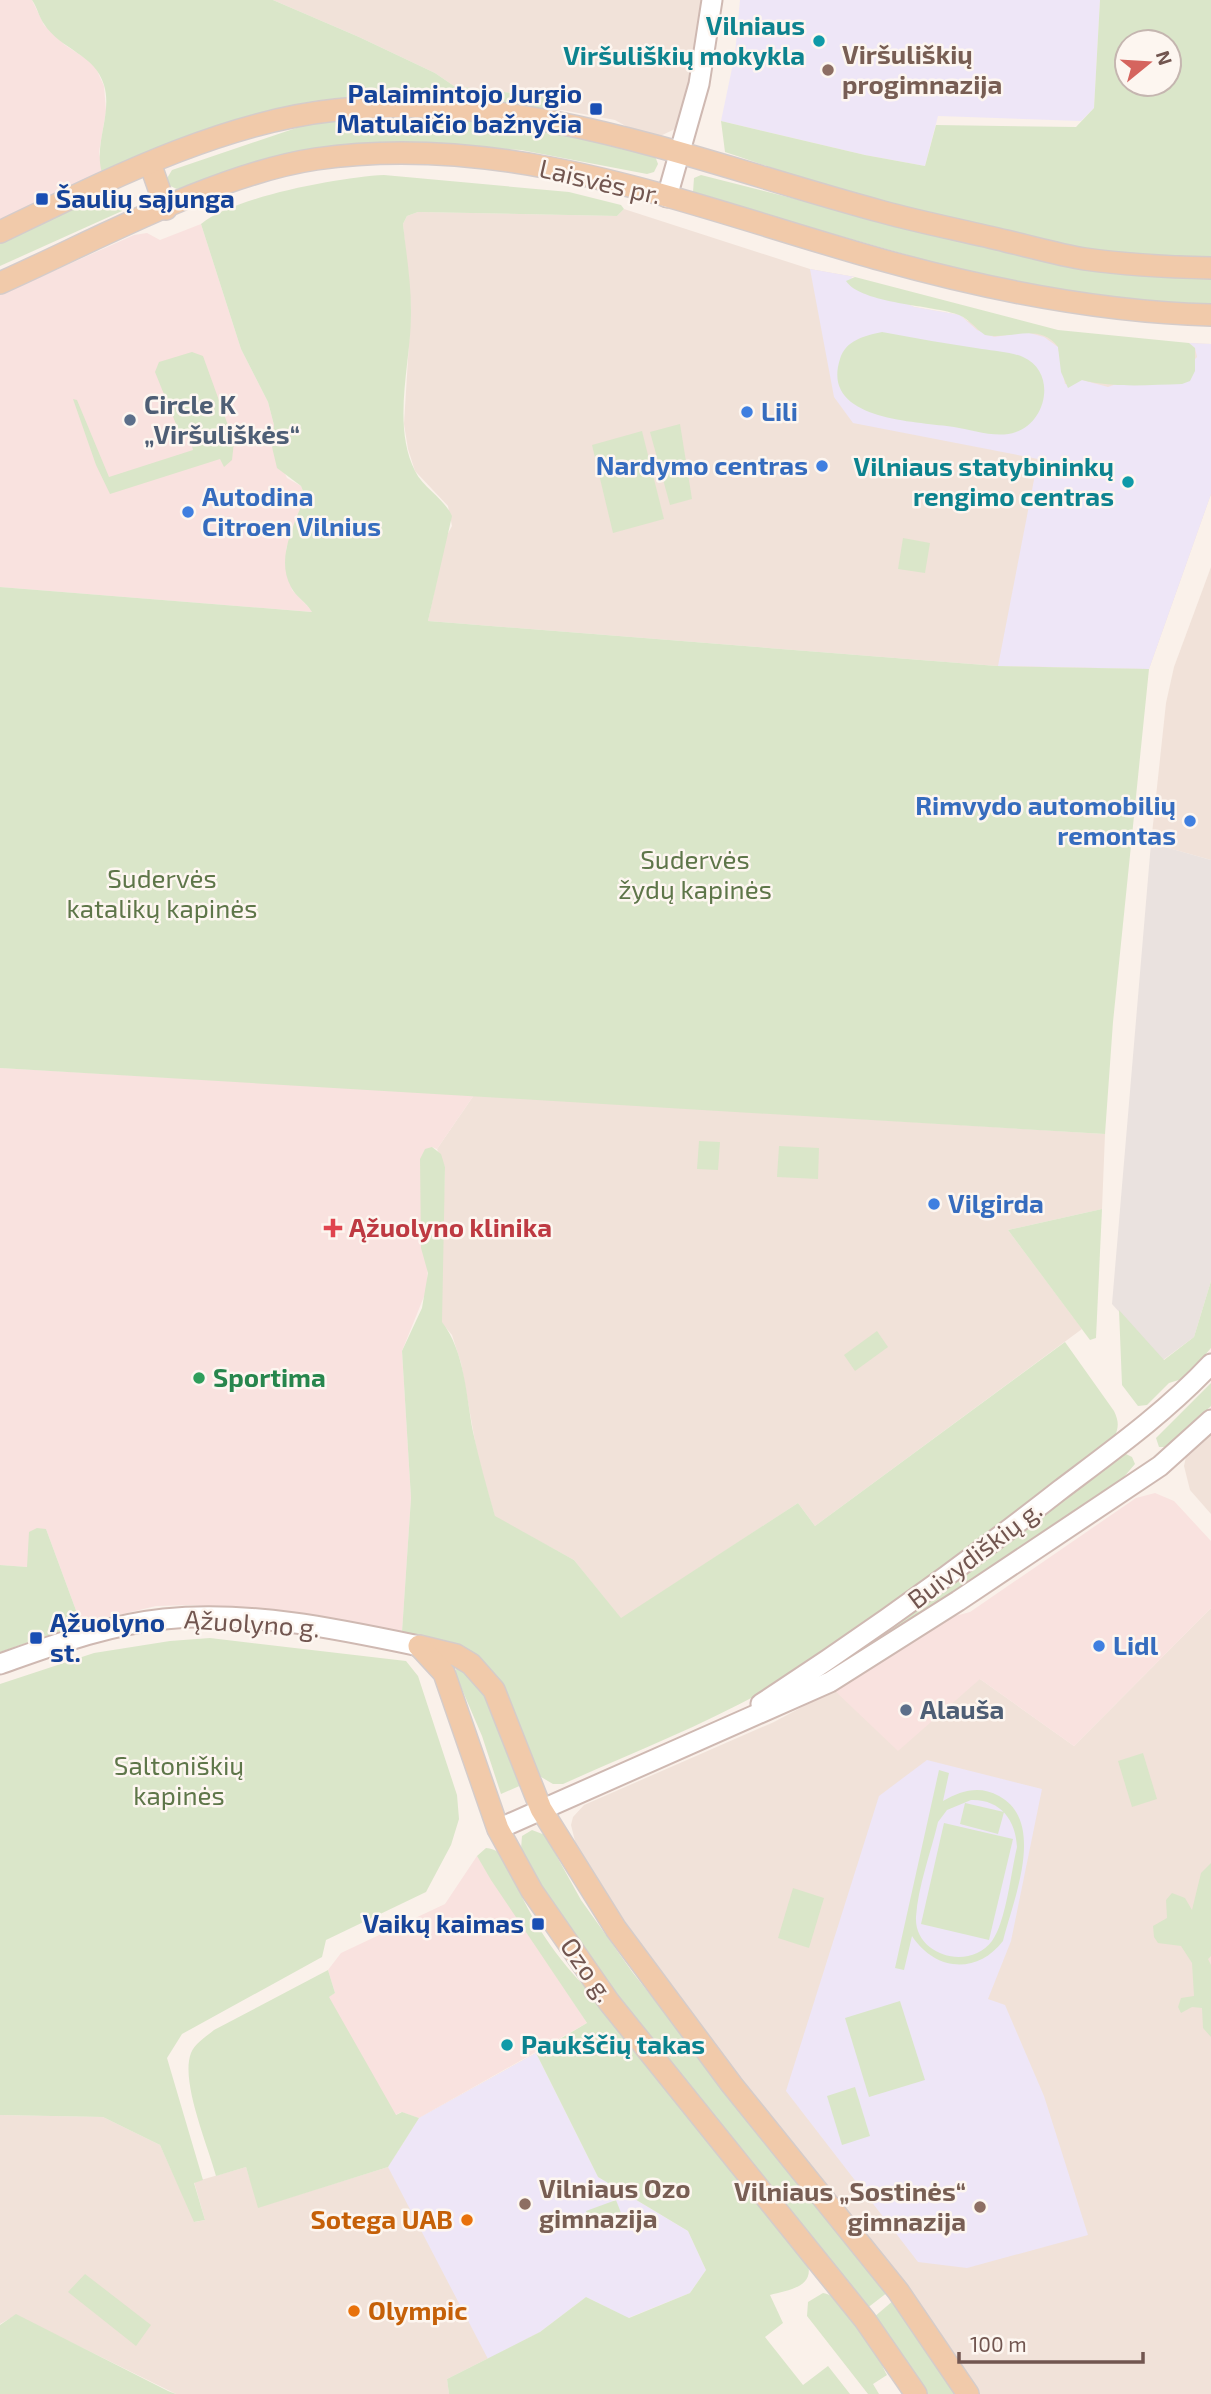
<svg xmlns="http://www.w3.org/2000/svg" width="1211" height="2394" font-family="'Exo 2',sans-serif">
	<style>
		.residential { fill: #f1e2d9 }
		.commercial { fill: #f9e2df }
		.industrial { fill: #eae2df }
		.education { fill: #eee6f7 }
		.green { fill: #dae6c9; fill-rule: evenodd }
		.lines { fill: none; stroke-linecap: round; stroke-linejoin: round }
		.secondary-casing { stroke: #cfb9b2; stroke-width: 23 }
		.primary-casing { stroke: #d5ccca; stroke-width: 24 }
		.secondary { stroke: #fff; stroke-width: 19 }
		.primary { stroke: #f1caaa; stroke-width: 21 }
		.culture-dot { fill: #0f9aa8; stroke: #fdf6f0; stroke-width: 2.5 }
		.education-dot { fill: #8d6e63; stroke: #fdf6f0; stroke-width: 2.5 }
		.transit-dot { fill: #1a4fb4; stroke: #fdf6f0; stroke-width: 2.5 }
		.shop-dot { fill: #3f7fe0; stroke: #fdf6f0; stroke-width: 2.5 }
		.service-dot { fill: #5c6f8a; stroke: #fdf6f0; stroke-width: 2.5 }
		.health-dot { fill: #e0444e; stroke: #fdf6f0; stroke-width: 2.5 }
		.leisure-dot { fill: #2e9e5b; stroke: #fdf6f0; stroke-width: 2.5 }
		.food-dot { fill: #e8710a; stroke: #fdf6f0; stroke-width: 2.5 }
		.labels { text-anchor: middle; stroke-width: 5; stroke-linejoin: round; paint-order: stroke }
		.culture-label { font-size: 26px; font-weight: bold; fill: #0d838f; stroke: #fdf6f0; text-anchor: end }
		.education-label { font-size: 26px; font-weight: bold; fill: #785e54; stroke: #fdf6f0; text-anchor: start }
		.transit-label { font-size: 26px; font-weight: bold; fill: #164399; stroke: #fdf6f0; text-anchor: end }
		.street-label { font-size: 26px; fill: #725650; stroke: #fdf6f0 }
		.service-label { font-size: 26px; font-weight: bold; fill: #4e5e75; stroke: #fdf6f0; text-anchor: start }
		.shop-label { font-size: 26px; font-weight: bold; fill: #366cbe; stroke: #fdf6f0; text-anchor: start }
		.park-label { font-size: 26px; fill: #5e7649; stroke: #fdf6f0 }
		.health-label { font-size: 26px; font-weight: bold; fill: #be3a42; stroke: #fdf6f0; text-anchor: start }
		.leisure-label { font-size: 26px; font-weight: bold; fill: #27864d; stroke: #fdf6f0; text-anchor: start }
		.food-label { font-size: 26px; font-weight: bold; fill: #c56008; stroke: #fdf6f0; text-anchor: end }
	</style>
	<rect width="100%" height="100%" fill="#faf1ea"/>
	<g class="residential">
		<path d="M273,0H702L694,65L681,118L675,129L658,137L640,134L615,120L562,110L549,111L544,97L454,86L435,73L359,37Z"/>
		<path d="M624,209L810,269L855,277H850L914,307L960,315L968,321L1195,348L1189,343L1211,344V494L1149,669L997,666L428,621L446,537L452,526L448,506L415,471L408,449L404,424L411,310L403,224L407,216L418,212L617,216Z"/>
		<path d="M1211,567V860L1151,843L1166,703L1174,667Z"/>
		<path d="M474,1095L1105,1134L1102,1209L1008,1230L1082,1329L815,1526L798,1503L621,1619L574,1560L495,1517L478,1458L461,1363L452,1335L442,1323L440,1309L445,1167L437,1149Z"/>
		<path d="M1211,1427V1514L1190,1490L1184,1466L1187,1452Z"/>
		<path d="M1211,1608V2394H976L746,2090L609,1899L576,1845L571,1825L573,1817L584,1805L774,1722L834,1690L980,1679L1074,1746Z"/>
		<path d="M536,2053L540,2332L447,2379L449,2394H176L16,2315L0,2324V2115L103,2117L160,2145L195,2222L205,2220L194,2182L246,2167L259,2207L388,2167L419,2118Z"/>
	</g>
	<g class="commercial">
		<path d="M0,0H32L44,25L65,45L94,64L104,86L106,111L99,152L103,176L0,223Z"/>
		<path d="M201,224L241,349L268,402L274,425L272,447L287,478L301,486L305,496L286,549L292,590L313,612L0,587V295L134,235L147,233L160,240Z"/>
		<path d="M0,1068L474,1095L437,1149L432,1147L427,1289L402,1351L411,1498L402,1632L323,1618L192,1605L156,1606L81,1624L46,1529L27,1567L0,1565Z"/>
		<path d="M1155,1493L1174,1501L1211,1541V1608L1074,1746L980,1679L898,1751L834,1690L948,1618L970,1612L1136,1498Z"/>
		<path d="M477,1856L587,2023L419,2118L401,2112L338,2147L271,2029L335,1993L328,1970L341,1953L445,1904Z"/>
	</g>
	<path class="industrial" d="M1151,843L1211,860V1281L1194,1337L1163,1360L1112,1304Z"/>
	<g class="education">
		<path d="M740,0H1100L1094,108L1081,121L938,116L925,166L865,155L721,121L735,54Z"/>
		<path d="M810,269L855,277H850L914,307L960,315L977,330L994,337L1026,332L1044,337L1058,347L1065,384L1082,380L1108,387L1119,383L1171,384L1197,357L1195,348L1189,343L1211,344V494L1149,669L998,666L1038,459L853,423L834,397Z"/>
		<path d="M927,1760L1042,1789L1011,1941L988,1999L1005,2005L1044,2096L1088,2235L967,2268L918,2262L786,2091L879,1796Z"/>
		<path d="M536,2053L598,2177L688,2231L706,2270L690,2293L628,2318L586,2297L540,2332L488,2359L388,2167L419,2118Z"/>
	</g>
	<g class="green">
		<path d="M32,0H273L359,37L435,73L454,86L545,97L549,111L395,98L103,176C92,146 113,115 104,85C95,54 61,50 44,24C39,17 37,7 32,0Z"/>
		<path d="M1100,0H1211V261C1174,258 1137,256 1100,252C971,237 847,193 725,152L721,121L865,155L925,166L936,125L1076,127L1094,108ZM1127,42H1169V84H1127Z"/>
		<path d="M435,115L554,129L655,156L658,164L654,172L647,174L521,150L429,144L257,163L177,189L168,185L166,180L172,170L305,125L344,117Z"/>
		<path d="M384,175L569,192L621,205L624,209L617,216L418,212L407,216L403,224C406,252 411,281 411,310C412,360 391,423 415,471C424,489 444,498 452,516L428,621L997,666L1149,669L1113,1022L1105,1134L0,1068V587L312,612C307,603 295,596 291,587C275,558 295,524 305,496L301,486L277,468L272,447L274,425L268,402L241,349L201,224C233,197 340,177 384,175Z"/>
		<path d="M701,175L986,247L1067,263L1211,277V303H1137L992,279L699,196L693,192L694,178Z"/>
		<path d="M112,189L122,211L0,266V239Z"/>
		<path d="M855,277L1058,330L1189,343L1195,348V371L1190,381L1182,384C1149,385 1113,388 1082,380L1068,388L1061,372L1058,347C1040,322 1009,340 985,335C976,329 969,319 959,315C934,305 861,304 846,281Z"/>
		<path d="M882,332C915,338 948,344 982,349C995,351 1011,352 1023,357C1057,372 1047,422 1016,432C998,439 972,430 954,427C916,421 820,421 840,359C846,340 864,336 882,332Z"/>
		<path d="M192,352L203,356L234,442L232,460L224,467L220,459L110,494L96,465L73,399L77,400L109,477L193,450L188,432L180,434L155,372L159,362Z"/>
		<path d="M680,424L692,499L670,505L650,432Z"/>
		<path d="M642,431L664,519L613,533L592,445Z"/>
		<path d="M903,538L930,543L925,573L898,569Z"/>
		<path d="M699,1141L720,1142L718,1170L697,1169Z"/>
		<path d="M779,1146L819,1148L818,1179L777,1177Z"/>
		<path d="M432,1147L441,1154L445,1167L442,1322C465,1352 466,1395 473,1432C479,1460 487,1488 495,1516L574,1560L621,1618L798,1503L815,1526L1065,1342L1114,1411C1119,1422 1119,1427 1114,1438C1008,1520 900,1612 784,1680C714,1721 637,1751 563,1784H553L536,1774L513,1713L447,1644L402,1632L411,1498L402,1351L422,1308L428,1273L421,1248L420,1159L425,1149Z"/>
		<path d="M1102,1209L1096,1338L1090,1340L1008,1230Z"/>
		<path d="M1211,1281V1348L1185,1378L1169,1383L1147,1405L1138,1406L1122,1385L1119,1310L1164,1360L1194,1337Z"/>
		<path d="M877,1331L888,1347L855,1371L844,1355Z"/>
		<path d="M1211,1383V1406L1169,1447H1159L1156,1438Z"/>
		<path d="M1124,1453L1132,1457L1135,1464L1123,1478C1007,1559 892,1643 764,1707L930,1600Z"/>
		<path d="M37,1528L46,1529L81,1624L0,1652V1565L27,1567L29,1532Z"/>
		<path d="M210,1638L406,1661L418,1676L457,1795L459,1819L451,1845L426,1892L326,1940L322,1957L182,2034L167,2058L203,2180L194,2183L205,2220L194,2222L160,2145L103,2117L0,2115V1684L94,1653L170,1641Z"/>
		<path d="M457,1667L482,1684L524,1784L501,1794L482,1736L455,1673Z"/>
		<path d="M1143,1753L1157,1799L1132,1807L1118,1761Z"/>
		<path d="M939,1770L949,1773L943,1801C961,1791 979,1785 999,1796C1047,1822 1013,1900 1003,1941C977,1975 935,1971 912,1936L904,1970L895,1968ZM971,1800C1000,1799 1016,1820 1017,1847C1011,1872 1006,1922 992,1941C970,1971 914,1956 916,1917C918,1886 931,1852 938,1822L947,1810Z"/>
		<path d="M965,1803L1004,1812L998,1834L960,1824Z"/>
		<path d="M944,1823L1013,1839L989,1940L921,1924Z"/>
		<path d="M532,1830L545,1835L581,1900L633,1973L888,2292L866,2309L594,1967L544,1891L521,1849L522,1836Z"/>
		<path d="M486,1848C496,1849 503,1854 507,1863C527,1913 549,1949 586,1988L808,2264C814,2288 787,2290 770,2295L783,2323L765,2337L803,2385L828,2366L850,2394H449L447,2379L540,2332L586,2297L629,2318L690,2293L706,2270L688,2231L598,2177L536,2053L587,2023L491,1880L477,1856Z"/>
		<path d="M1211,1863V1956L1208,1959L1211,1965V2037L1203,2028L1202,2008L1192,2007L1181,2013L1178,2007L1181,1998L1194,1996L1192,1963L1181,1946L1158,1943L1154,1937L1153,1926L1167,1918L1166,1900L1172,1893L1185,1898L1192,1910L1201,1873Z"/>
		<path d="M793,1888L824,1898L809,1948L778,1938Z"/>
		<path d="M328,1970L335,1993L329,1997L396,2115L402,2112L419,2118L388,2167L258,2208L246,2167L216,2176C208,2146 180,2081 191,2053C195,2043 206,2037 214,2030Z"/>
		<path d="M900,2001L925,2080L869,2097L845,2018Z"/>
		<path d="M855,2087L870,2136L842,2145L827,2096Z"/>
		<path d="M616,2200L623,2218L593,2228L586,2211Z"/>
		<path d="M85,2274L151,2325L136,2346L68,2292Z"/>
		<path d="M823,2293C847,2296 877,2354 887,2375L873,2384L879,2394H868L807,2316L808,2302Z"/>
		<path d="M894,2300L958,2394H926L873,2318Z"/>
		<path d="M16,2314L168,2391L176,2394H0V2325Z"/>
	</g>
	<g class="lines">
		<defs>
			<g id="secondary">
				<path d="M667,197L699,84L712,0"/>
				<path d="M0,1664C54,1645 107,1625 164,1619C248,1610 338,1629 419,1646"/>
				<path d="M761,1704C864,1637 963,1566 1060,1490C1113,1450 1166,1412 1211,1364"/>
				<path d="M498,1829L830,1682L958,1601L1160,1466L1211,1420"/>
			</g>
			<g id="primary">
				<path d="M150,163L166,209"/>
				<path d="M0,232C104,182 220,122 336,110C527,89 703,164 883,212C923,223 965,231 1006,241C1032,247 1059,255 1085,259C1127,265 1169,267 1211,268"/>
				<path d="M0,283C94,241 216,174 316,159C511,130 699,209 882,260C989,290 1100,312 1211,315"/>
				<path d="M419,1646L456,1655L471,1664L494,1690L541,1809L616,1929L732,2085L898,2291L968,2394"/>
				<path d="M420,1647L444,1673L498,1829L532,1891L609,2002L865,2320L916,2394"/>
			</g>
		</defs>
		<use href="#secondary" class="secondary-casing"/>
		<use href="#primary" class="primary-casing"/>
		<use href="#secondary" class="secondary"/>
		<use href="#primary" class="primary"/>
	</g>
	<g class="culture-dot">
		<circle cx="819" cy="41" r="7"/>
		<circle cx="1128" cy="482" r="7"/>
		<circle cx="507" cy="2045" r="7"/>
	</g>
	<g class="education-dot">
		<circle cx="828" cy="70" r="7"/>
		<circle cx="525" cy="2204" r="7"/>
		<circle cx="980" cy="2207" r="7"/>
	</g>
	<g class="transit-dot">
		<rect x="589" y="102" width="14" height="14" rx="3.5"/>
		<rect x="35" y="192" width="14" height="14" rx="3.5"/>
		<rect x="29" y="1631" width="14" height="14" rx="3.5"/>
		<rect x="531" y="1917" width="14" height="14" rx="3.5"/>
	</g>
	<g class="shop-dot">
		<circle cx="747" cy="412" r="7"/>
		<circle cx="822" cy="466" r="7"/>
		<circle cx="188" cy="512" r="7"/>
		<circle cx="1190" cy="821" r="7"/>
		<circle cx="934" cy="1204" r="7"/>
		<circle cx="1099" cy="1646" r="7"/>
	</g>
	<g class="service-dot">
		<circle cx="130" cy="420" r="7"/>
		<circle cx="906" cy="1710" r="7"/>
	</g>
	<path class="health-dot" d="M329.5 1217.5h7v7h7v7h-7v7h-7v-7h-7v-7h7z"/>
	<circle class="leisure-dot" cx="199" cy="1378" r="7"/>
	<g class="food-dot">
		<circle cx="467" cy="2220" r="7"/>
		<circle cx="354" cy="2311" r="7"/>
	</g>
	<g class="labels">
		<g class="culture-label">
			<text x="805" y="35">Vilniaus<tspan x="805" dy="30">Viršuliškių mokykla</tspan></text>
			<text x="1114" y="476">Vilniaus statybininkų<tspan x="1114" dy="30">rengimo centras</tspan></text>
			<text x="521" y="2054" text-anchor="start">Paukščių takas</text>
		</g>
		<g class="education-label">
			<text x="842" y="64">Viršuliškių<tspan x="842" dy="30">progimnazija</tspan></text>
			<text x="539" y="2198">Vilniaus Ozo<tspan x="539" dy="30">gimnazija</tspan></text>
			<text x="966" y="2201" text-anchor="end">Vilniaus „Sostinės“<tspan x="966" dy="30">gimnazija</tspan></text>
		</g>
		<g class="transit-label">
			<text x="582" y="103">Palaimintojo Jurgio<tspan x="582" dy="30">Matulaičio bažnyčia</tspan></text>
			<text x="56" y="208" text-anchor="start">Šaulių sąjunga</text>
			<text x="50" y="1632" text-anchor="start">Ąžuolyno<tspan x="50" dy="30">st.</tspan></text>
			<text x="524" y="1933">Vaikų kaimas</text>
		</g>
		<g class="street-label">
			<text transform="translate(600 182) rotate(13)" y="9">Laisvės pr.</text>
			<text transform="translate(975 1555) rotate(-37)" y="9">Buivydiškių g.</text>
			<text transform="translate(252 1624) rotate(4)" y="9">Ąžuolyno g.</text>
			<text transform="translate(587 1970) rotate(55)" y="9">Ozo g.</text>
		</g>
		<g class="service-label">
			<text x="144" y="414">Circle K<tspan x="144" dy="30">„Viršuliškės“</tspan></text>
			<text x="920" y="1719">Alauša</text>
		</g>
		<g class="shop-label">
			<text x="761" y="421">Lili</text>
			<text x="808" y="475" text-anchor="end">Nardymo centras</text>
			<text x="202" y="506">Autodina<tspan x="202" dy="30">Citroen Vilnius</tspan></text>
			<text x="1176" y="815" text-anchor="end">Rimvydo automobilių<tspan x="1176" dy="30">remontas</tspan></text>
			<text x="948" y="1213">Vilgirda</text>
			<text x="1113" y="1655">Lidl</text>
		</g>
		<g class="park-label">
			<text x="695" y="869">Sudervės<tspan x="695" dy="30">žydų kapinės</tspan></text>
			<text x="162" y="888">Sudervės<tspan x="162" dy="30">katalikų kapinės</tspan></text>
			<text x="179" y="1775">Saltoniškių<tspan x="179" dy="30">kapinės</tspan></text>
		</g>
		<g class="health-label">
			<text x="349" y="1237">Ąžuolyno klinika</text>
		</g>
		<g class="leisure-label">
			<text x="213" y="1387">Sportima</text>
		</g>
		<g class="food-label">
			<text x="453" y="2229">Sotega UAB</text>
			<text x="368" y="2320" text-anchor="start">Olympic</text>
		</g>
	</g>
	<g transform="translate(1148 63) rotate(72)"><circle r="33" fill="#fdf6f0" stroke="#c5b6b0" stroke-width="2"/>
	<path d="M0-5L12 26L0 18L-12 26Z" fill="#d5645e"/>
	<text y="-10" font-size="19" font-weight="bold" text-anchor="middle" fill="#725650">N</text>
	</g>
	<path d="M959 2352v10h184v-10" fill="none" stroke="#725650" stroke-width="3.5"/>
	<text x="970" y="2352" font-size="21" fill="#725650" stroke="#fdf6f0" stroke-width="5" paint-order="stroke">100 m</text>
</svg>
